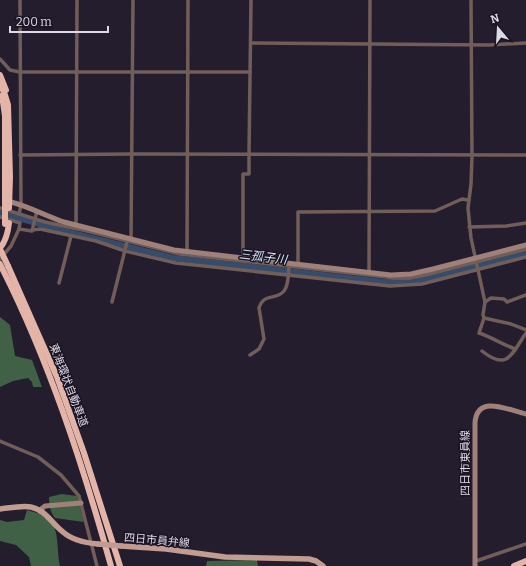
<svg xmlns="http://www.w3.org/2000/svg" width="526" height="566" font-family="Bitter,'Noto Sans JP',serif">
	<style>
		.forest { fill: #416146 }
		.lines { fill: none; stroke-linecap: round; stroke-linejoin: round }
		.river { stroke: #364c6a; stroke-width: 6 }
		.street { stroke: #715e59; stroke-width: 3.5 }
		.secondary { stroke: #9f8179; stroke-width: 5 }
		.primary { stroke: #c29b91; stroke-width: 5.5 }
		.highway { stroke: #e3b4a7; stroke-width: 6 }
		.primary-bridge { stroke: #c29b91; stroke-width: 5.5 }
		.highway-bridge { stroke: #e3b4a7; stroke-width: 6 }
		.labels { text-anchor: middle; stroke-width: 3; stroke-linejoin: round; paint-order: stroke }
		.street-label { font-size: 11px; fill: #dedae5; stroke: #1a1424 }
		.water-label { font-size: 12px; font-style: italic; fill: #d3e4fa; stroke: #1a1424 }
	</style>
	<rect width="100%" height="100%" fill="#241d2e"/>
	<g class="forest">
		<path d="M0,317L10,325L15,356L32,360L42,387H33L32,382L28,378L13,381L0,387Z"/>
		<path d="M62,494L77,496L84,522L55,518C50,511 49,506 49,497Z"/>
		<path d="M27,510C32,512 40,513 45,516C61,526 56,550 60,566H31L29,557L16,545L0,541V520L7,522L24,520Z"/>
		<path d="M257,560L258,566H206L207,561Z"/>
	</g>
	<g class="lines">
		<path class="river" d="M0,213L68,232L174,258L384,282H412L526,253"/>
		<g class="street">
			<path d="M471,0L472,156L471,184L468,208L471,238L485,302L491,298L504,299L507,302L526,295"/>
			<path d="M251,43L489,45L526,43"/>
			<path d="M0,59L10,70L20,72H250"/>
			<path d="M20,155L132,154L526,155"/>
			<path d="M0,208L45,222L87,231L180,254L395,278H409L425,275L526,249"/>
			<path d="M19,214L21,205L20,0"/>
			<path d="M0,217L20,223L19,229"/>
			<path d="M76,225L77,0"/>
			<path d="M469,227L506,226L526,223"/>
			<path d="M32,230L40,229L96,241L125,251L176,263L390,286L422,284L526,257"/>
			<path d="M131,241L133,0"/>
			<path d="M187,252L188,0"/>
			<path d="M243,258V174H249V154L251,0"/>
			<path d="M0,259L11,246L19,229L32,231L37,211"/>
			<path d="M298,265V212L435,211L462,199L468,200"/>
			<path d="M369,273L370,0"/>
			<path d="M59,283L71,236"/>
			<path d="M112,302L127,242"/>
			<path d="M485,302L483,315L484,318L479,333C491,337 502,344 515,349"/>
			<path d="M484,318L511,324L526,330"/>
			<path d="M482,351C508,372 512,353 526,333"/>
			<path d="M250,355L259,349L264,339L259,308C264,292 276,301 284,291C289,285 288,275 289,267"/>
			<path d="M0,441L38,457L61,475L79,496L97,566"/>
			<path d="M476,561L526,544"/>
		</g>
		<g class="secondary">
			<path d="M11,202C30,207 46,216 64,222L174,250L391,275L411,274L433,269L526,245"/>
			<path d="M40,510L45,506L81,503"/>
			<path d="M475,566V423C477,394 508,410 526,414"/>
		</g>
		<g class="primary">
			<path d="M0,509C9,508 23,505 31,507C46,510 52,524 63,532C72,540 86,543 98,544"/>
			<path d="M121,546L166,549L225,557L309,559L316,561L323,566"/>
		</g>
		<g class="highway">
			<path d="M0,75L6,90"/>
			<path d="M0,85L4,92L8,105L10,177L9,208"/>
			<path d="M0,96L3,102L5,116V205"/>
			<path d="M0,248C6,241 8,232 9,223"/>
			<path d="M0,264C49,360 82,462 111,566"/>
			<path d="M8,266L57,377L84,453L120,566"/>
			<path d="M514,566L526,561"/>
		</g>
		<path class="primary-bridge" d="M98,544L121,546"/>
		<g class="highway-bridge">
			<path d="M5,224V207"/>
			<path d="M0,249L8,266"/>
		</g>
	</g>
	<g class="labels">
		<g class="street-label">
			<text transform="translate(69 385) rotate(69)" y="4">東海環状自動車道</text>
			<text transform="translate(465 463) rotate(-90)" y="4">四日市東員線</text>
			<text transform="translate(157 540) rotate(5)" y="4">四日市員弁線</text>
		</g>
		<g class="water-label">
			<text transform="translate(263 257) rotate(7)" y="4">三孤子川</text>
		</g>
	</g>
	<g transform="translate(498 28) rotate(342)" stroke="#1a1424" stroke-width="3" paint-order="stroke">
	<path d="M0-3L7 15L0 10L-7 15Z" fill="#dedae5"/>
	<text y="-6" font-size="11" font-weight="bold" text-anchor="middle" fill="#dedae5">N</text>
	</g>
	<path d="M10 26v6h98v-6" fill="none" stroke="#dedae5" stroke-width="2"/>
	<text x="16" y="26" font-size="12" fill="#dedae5" stroke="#1a1424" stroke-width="3" paint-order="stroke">200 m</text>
</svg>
